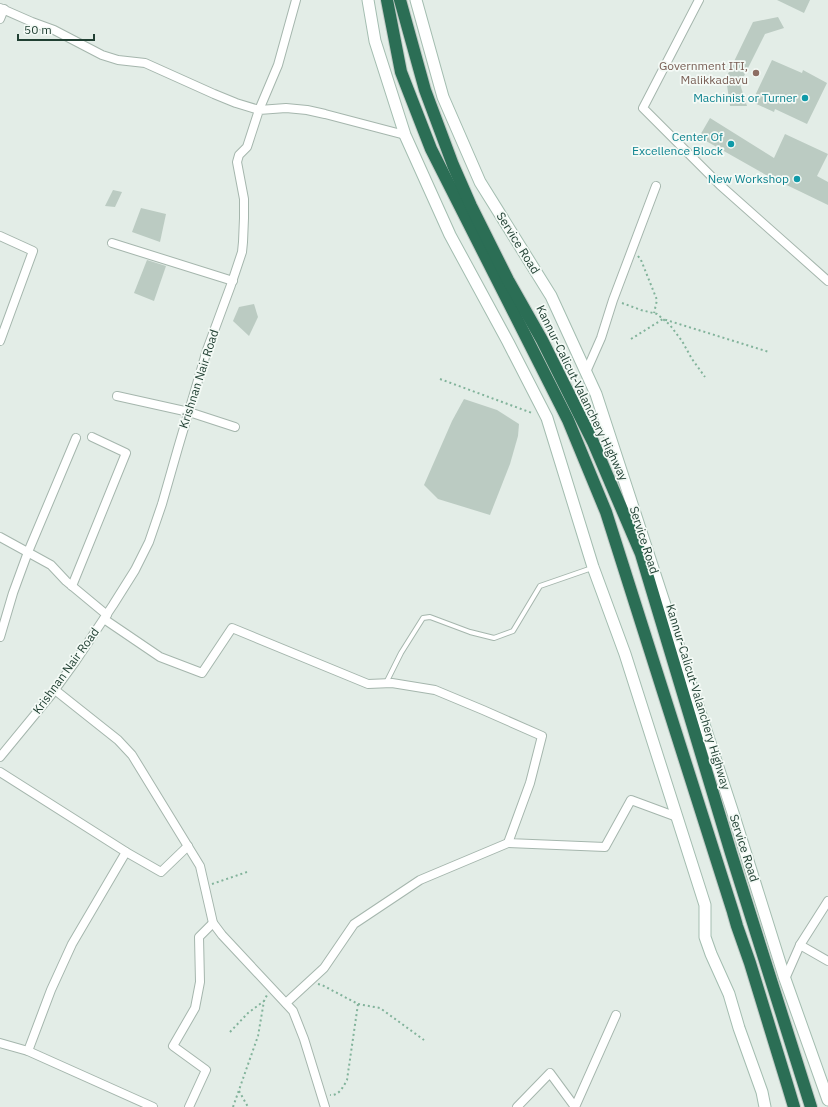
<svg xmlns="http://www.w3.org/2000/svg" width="828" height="1107" font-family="'IBM Plex Sans',sans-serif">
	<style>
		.building { fill: #bbcbc2 }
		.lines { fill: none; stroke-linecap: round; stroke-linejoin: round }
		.lane-casing { stroke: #a5b6ad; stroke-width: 6 }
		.street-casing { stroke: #a5b6ad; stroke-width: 10 }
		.secondary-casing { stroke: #a3bdb0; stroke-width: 13 }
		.highway-casing { stroke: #c1cac6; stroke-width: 14 }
		.path { stroke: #82b39b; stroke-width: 2; stroke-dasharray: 2 3; stroke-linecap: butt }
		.lane { stroke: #fff; stroke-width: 4 }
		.street { stroke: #fff; stroke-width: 8 }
		.secondary { stroke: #fff; stroke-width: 11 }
		.highway { stroke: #2b6e55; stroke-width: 12 }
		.education-dot { fill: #8d6e63; stroke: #f4faf6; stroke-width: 1.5 }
		.culture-dot { fill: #0f9aa8; stroke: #f4faf6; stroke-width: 1.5 }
		.labels { text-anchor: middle; stroke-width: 3.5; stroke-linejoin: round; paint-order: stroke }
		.education-label { font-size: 12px; fill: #785e54; stroke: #f4faf6; text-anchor: end }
		.culture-label { font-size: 12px; fill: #0d838f; stroke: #f4faf6; text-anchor: end }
		.street-label { font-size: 12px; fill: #214033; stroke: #f4faf6 }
	</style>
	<rect width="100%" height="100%" fill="#e3ede7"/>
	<g class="building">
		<path d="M777,0H810L804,13Z"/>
		<path d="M778,17L784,28L765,34L740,84L747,106H730L726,78L753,22Z"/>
		<path d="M772,60L802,73L803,70L827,83L807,124L775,109L774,112L752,102Z"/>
		<path d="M710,118L774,158L785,134L828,154L817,176L828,182V205L766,175L699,137Z"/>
		<path d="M113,190L122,192L115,207L105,206Z"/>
		<path d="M141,208L166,214L160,242L132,232Z"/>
		<path d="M147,260L166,266L154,301L134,293Z"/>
		<path d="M254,304L258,317L249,336L233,321L239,307Z"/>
		<path d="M464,399L497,410L519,424L518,436L510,464L490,515L438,499L424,485L452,421Z"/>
	</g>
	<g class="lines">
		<defs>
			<path id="lane" d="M386,683L401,653L423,618L430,617L470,632L494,638L513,631L540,586L592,568"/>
			<g id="street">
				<path d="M699,0L643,108L720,185L828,281"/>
				<path d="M0,8L32,22L54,30L102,55L118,60L145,63L214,94L236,103L259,110L278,65L296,0"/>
				<path d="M0,19L4,9"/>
				<path d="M0,236L33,251L0,341"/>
				<path d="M112,243L233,281"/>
				<path d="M586,372L601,338L613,300L656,186"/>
				<path d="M117,396L189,412L235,427"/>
				<path d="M0,537L51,565L66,581L107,615"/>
				<path d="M72,586L126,453L92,437"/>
				<path d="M104,619L160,657L202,673L232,628L368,684L392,683L435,690L483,710L542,736L530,783L508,843L605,847L631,800L677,817"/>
				<path d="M0,637L13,593L28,552L76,438"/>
				<path d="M55,690L118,740L132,755L200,866L213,923L222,935L293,1011L304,1039L325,1107"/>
				<path d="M0,757L51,695L75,662L113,605L135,570L149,542L162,504L178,448L207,350L231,285L242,252L243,242L244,218V199L237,162L239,155L247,147L259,110L286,108L307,110L325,114L405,135"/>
				<path d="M0,772L126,852L161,872L188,846"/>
				<path d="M800,945L828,961"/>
				<path d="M785,979L800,945L828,901"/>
				<path d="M286,1003L324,968L354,924L420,880L508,843"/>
				<path d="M0,1043L28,1051L51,990L72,944L126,852"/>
				<path d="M28,1051L153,1107"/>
				<path d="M189,1107L206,1070L173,1046L195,1008L200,982L199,937L213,923"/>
				<path d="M517,1107L550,1073L575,1107"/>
				<path d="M575,1107L616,1015"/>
			</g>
			<g id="secondary">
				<path d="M368,0L375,41L405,135L450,235L508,342L547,418L593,567L625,654L705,905V937L711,954L729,994L739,1028L762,1092L765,1107"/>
				<path d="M416,0L443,97L480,182L551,296L596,394L734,816L785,979L828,1100"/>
			</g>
			<g id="highway">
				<path d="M387,0L401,72L431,149L568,420L606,512L733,912L737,926L750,963L788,1087L794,1107"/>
				<path d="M400,0L425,90L453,165L471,206L508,280L542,340L593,442L641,554L731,853L811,1107"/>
			</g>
		</defs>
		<use href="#lane" class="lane-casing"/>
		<use href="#street" class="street-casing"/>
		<use href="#secondary" class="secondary-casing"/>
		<use href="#highway" class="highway-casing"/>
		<g class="path">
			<path d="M638,256L641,260L657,300L654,313"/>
			<path d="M622,303L641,310L657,314L670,325L682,341L692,359L705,377"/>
			<path d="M631,339L663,319L769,352"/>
			<path d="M440,379L532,413"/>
			<path d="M212,884L247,872"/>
			<path d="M318,984L322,985L358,1004L347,1080C343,1087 339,1096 330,1095"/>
			<path d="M358,1004L380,1008L424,1040"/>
			<path d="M230,1032L248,1013L264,1001"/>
			<path d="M239,1091L248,1107"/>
			<path d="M233,1107L258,1036L264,1001L267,995"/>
		</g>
		<use href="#lane" class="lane"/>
		<use href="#street" class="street"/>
		<use href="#secondary" class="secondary"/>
		<use href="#highway" class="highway"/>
	</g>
	<circle class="education-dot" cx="756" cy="73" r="4"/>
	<g class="culture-dot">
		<circle cx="805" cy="98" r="4"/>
		<circle cx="731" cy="144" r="4"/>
		<circle cx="797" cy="179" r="4"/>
	</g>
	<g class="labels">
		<g class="education-label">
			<text x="748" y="70">Government ITI,<tspan x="748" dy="14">Malikkadavu</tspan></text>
		</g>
		<g class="culture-label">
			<text x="797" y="102">Machinist or Turner</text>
			<text x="723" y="141">Center Of<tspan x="723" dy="14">Excellence Block</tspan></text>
			<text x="789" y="183">New Workshop</text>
		</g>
		<g class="street-label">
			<text transform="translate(518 243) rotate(58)" y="4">Service Road</text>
			<text transform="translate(199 379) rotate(-72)" y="4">Krishnan Nair Road</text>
			<text transform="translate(582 393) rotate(64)" y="4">Kannur-Calicut-Valanchery Highway</text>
			<text transform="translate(644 540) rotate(72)" y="4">Service Road</text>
			<text transform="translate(66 671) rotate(-54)" y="4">Krishnan Nair Road</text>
			<text transform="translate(698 697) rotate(73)" y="4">Kannur-Calicut-Valanchery Highway</text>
			<text transform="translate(744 848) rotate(72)" y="4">Service Road</text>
		</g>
	</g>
	<path d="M18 34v6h76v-6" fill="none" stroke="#214033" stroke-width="2"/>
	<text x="24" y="34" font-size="12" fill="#214033" stroke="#f4faf6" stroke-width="3" paint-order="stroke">50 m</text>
</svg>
